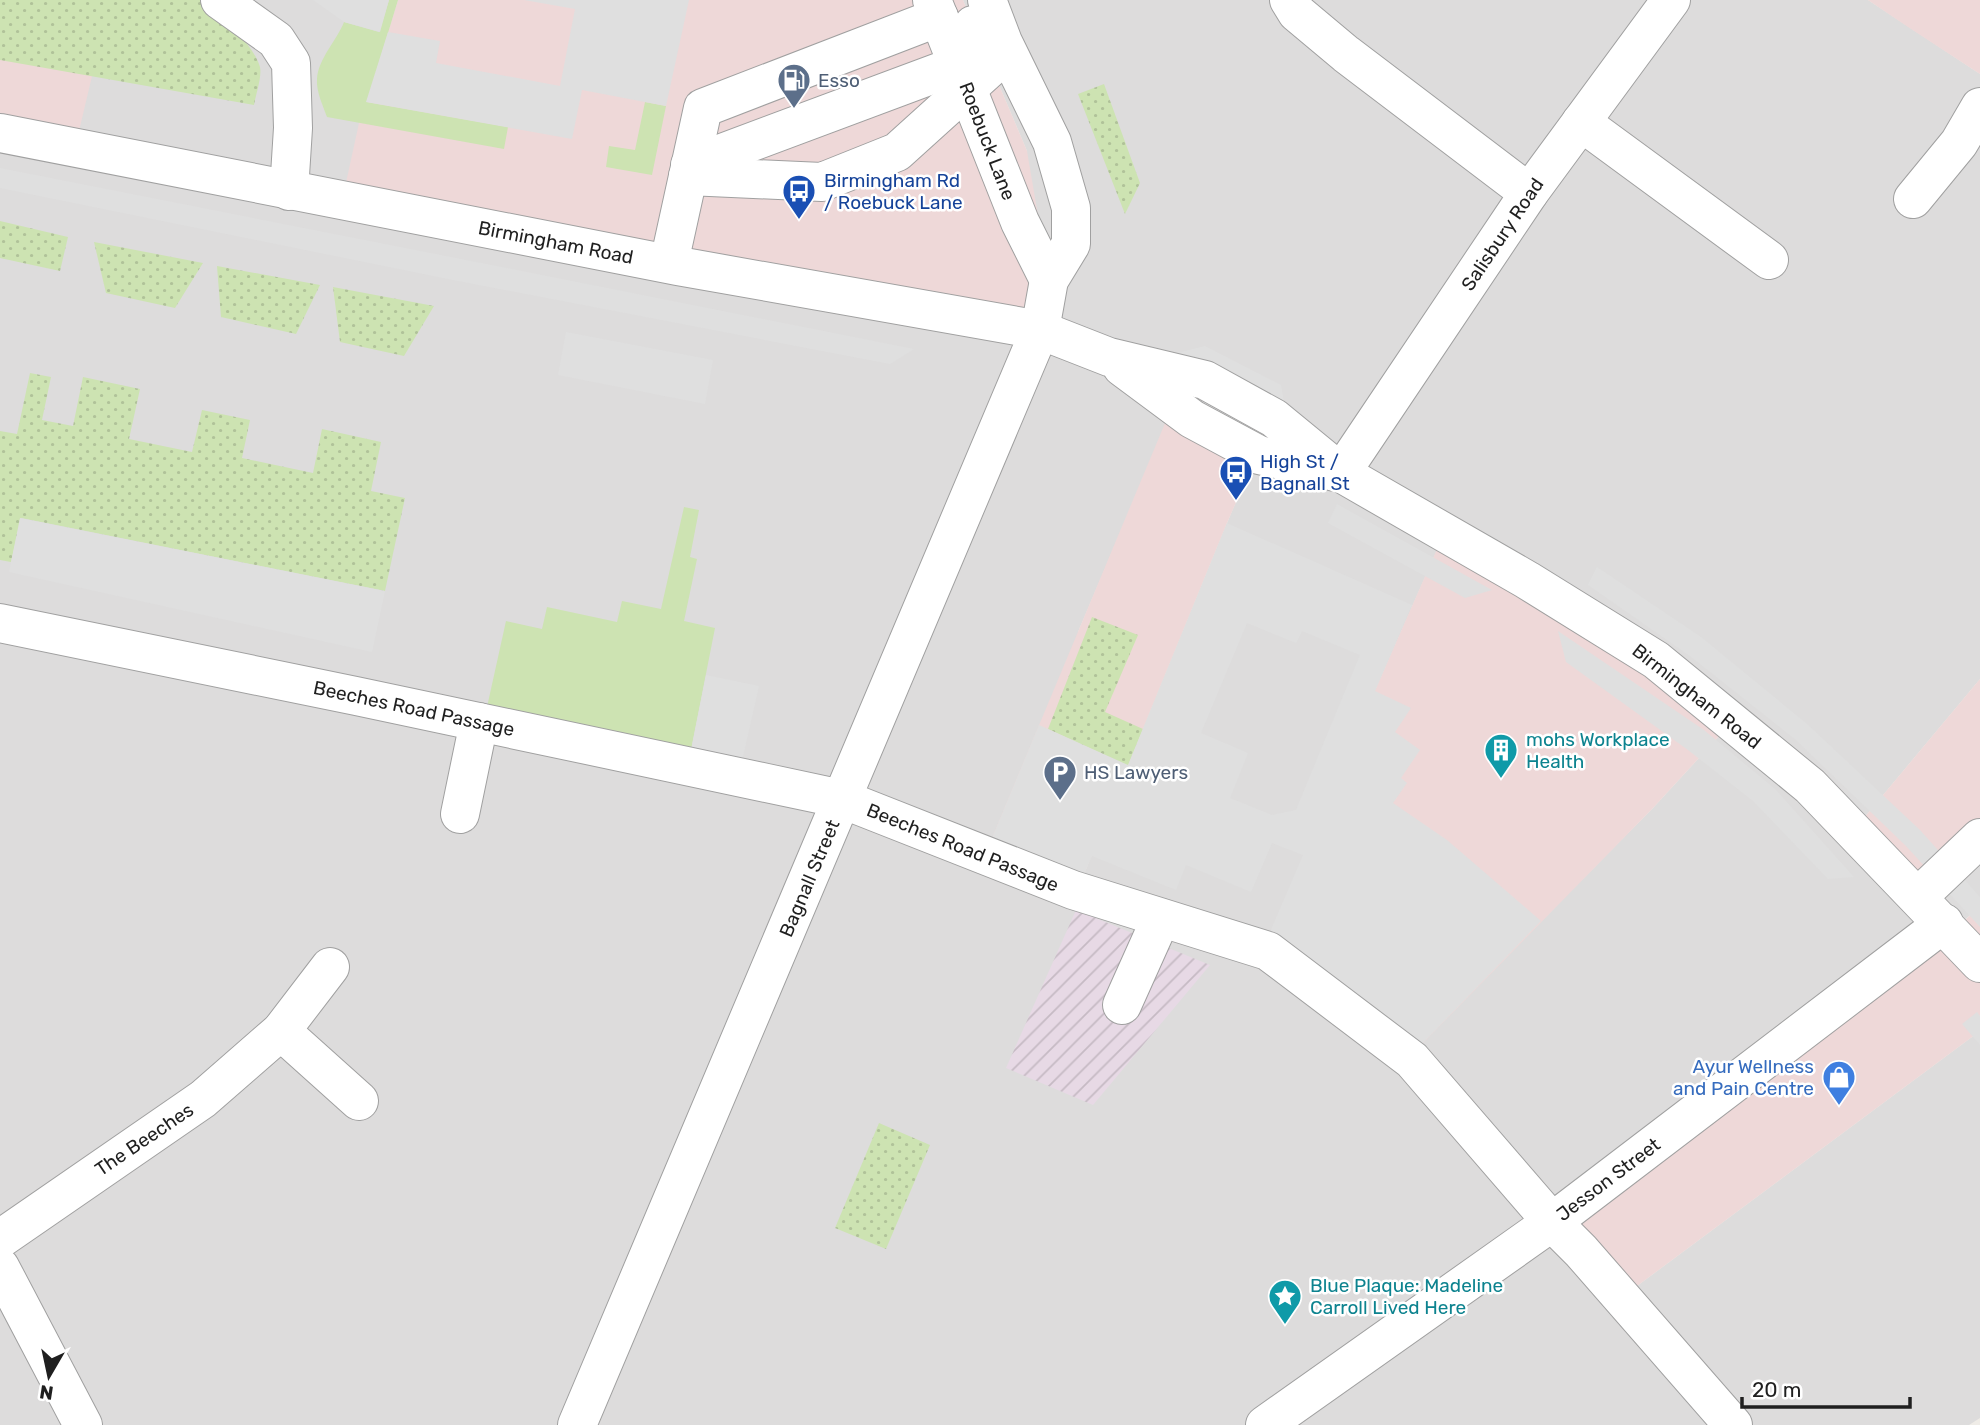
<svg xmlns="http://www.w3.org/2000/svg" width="1980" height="1425" font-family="Rubik,sans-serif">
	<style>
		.residential { fill: #dddcdc; fill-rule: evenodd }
		.commercial { fill: #eed8d8 }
		.industrial { fill: url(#industrial-furrows) }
		.grass { fill: url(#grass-dots) }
		.garden { fill: #cde3b2 }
		.parking { fill: #dfdfdf; fill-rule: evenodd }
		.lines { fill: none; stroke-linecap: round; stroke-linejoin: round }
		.minor-casing { stroke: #a0a0a0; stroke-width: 40 }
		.minor { stroke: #fff; stroke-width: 38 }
		.labels { text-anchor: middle; stroke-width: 5; stroke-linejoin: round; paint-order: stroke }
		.service-label { font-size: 19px; fill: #4e5e75; stroke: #fff; text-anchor: start }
		.street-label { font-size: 19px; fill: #1f1f1f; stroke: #fff }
		.transit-label { font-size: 19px; fill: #164399; stroke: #fff; text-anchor: start }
		.culture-label { font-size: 19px; fill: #0d838f; stroke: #fff; text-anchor: start }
		.shop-label { font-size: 19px; fill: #366cbe; stroke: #fff; text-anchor: end }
	</style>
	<defs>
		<pattern id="industrial-furrows" width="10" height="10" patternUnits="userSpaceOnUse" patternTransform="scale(1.75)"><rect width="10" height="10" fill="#e7d9e5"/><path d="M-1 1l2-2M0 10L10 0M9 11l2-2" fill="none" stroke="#c6bac4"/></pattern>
		<pattern id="grass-dots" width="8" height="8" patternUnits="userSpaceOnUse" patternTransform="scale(1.75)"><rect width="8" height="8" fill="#cde3b2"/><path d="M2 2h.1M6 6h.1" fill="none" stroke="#b0c299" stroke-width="1.8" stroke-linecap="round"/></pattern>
	</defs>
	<rect width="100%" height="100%" fill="#efece7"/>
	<path class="residential" d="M110,0H398L359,123L1027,151L963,0H1868L1980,74V679L1853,831L1980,855V907L1951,931L1633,1289L1980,1031V1418L1969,1425H0V133ZM1264,436L1227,523L1082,879L1078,632L1140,486ZM1444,534L1732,722L1653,808L1541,921L1303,855Z"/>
	<g class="commercial">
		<path d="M0,0H110L75,148L0,133Z"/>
		<path d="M398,0H963L1027,151L1049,280L1040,330L342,201L359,123Z"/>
		<path d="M1868,0H1980V74L1908,27Z"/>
		<path d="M1178,392L1265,436L1227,523L1082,879L992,838Z"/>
		<path d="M1444,533L1732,722L1653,808L1419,1047L1303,855Z"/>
		<path d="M1980,679V855L1930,909L1853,831Z"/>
		<path d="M1980,907V1031L1633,1289L1552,1222L1952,931Z"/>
	</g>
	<path class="industrial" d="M1076,910L1210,965L1093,1105L1006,1068Z"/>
	<g class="grass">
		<path d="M0,0H203C220,15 253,43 260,67C262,77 256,94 254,105L0,60Z"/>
		<path d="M1104,84L1140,183L1125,214L1078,94Z"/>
		<path d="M0,221L68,237L60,271L0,258Z"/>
		<path d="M94,242L203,263L175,308L106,293Z"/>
		<path d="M217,266L320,285L296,334L221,317Z"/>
		<path d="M333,287L434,306L404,356L340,342Z"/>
		<path d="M30,373L51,377L42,420L73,426L83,377L140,389L129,439L192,452L202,410L250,420L242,458L313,473L322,429L381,442L371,491L405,498L385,591L21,518L11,562L0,560V431L17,434Z"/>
		<path d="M1092,617L1138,635L1105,712L1143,729L1128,766L1048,729Z"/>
		<path d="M879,1123L930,1145L886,1249L835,1228Z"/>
	</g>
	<g class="garden">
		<path d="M389,0H398L367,102L508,127L504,149L327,117C323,106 316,91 317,79C318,59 337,40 344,22L379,32Z"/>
		<path d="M645,102L666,106L652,175L606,167L609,146L635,150Z"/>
		<path d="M684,507L699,510L690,557L697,559L684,621L715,628L691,750L487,707L506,621L542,629L547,607L617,622L622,601L661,609Z"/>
	</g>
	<g class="parking">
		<path d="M313,0H389L380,32L344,22Z"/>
		<path d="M524,0H689L666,106L582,90L572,139L366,102L388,32L440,41L436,63L560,86L575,9Z"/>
		<path d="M0,168L456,258L914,349L890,364L453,280L0,188Z"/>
		<path d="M566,332L713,360L705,404L558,375Z"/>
		<path d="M1205,346L1281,385L1285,408L1177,353Z"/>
		<path d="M1337,504L1492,590L1465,598L1328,523Z"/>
		<path d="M20,518L385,591L372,652L9,572Z"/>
		<path d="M1227,523L1412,605L1375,691L1411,708L1395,732L1420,750L1401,778L1407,783L1393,803L1447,840L1541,921L1419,1047L1270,932L1303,855L1272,843L1251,892L1186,865L1176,890L1092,856L1082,879L992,838L1039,725L1128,765ZM1247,623L1296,643L1302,631L1360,655L1296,810L1272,815L1230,798L1248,753L1201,733Z"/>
		<path d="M1597,567L1701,637L1807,724L1920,830L1980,897V927L1906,846L1796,740L1690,656L1588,585Z"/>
		<path d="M1558,631L1704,730L1775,789L1854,877L1828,879L1753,801L1688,750L1566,662Z"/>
		<path d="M706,675L759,686L742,761L691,750Z"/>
		<path d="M1977,1012L1980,1016V1045L1962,1024Z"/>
	</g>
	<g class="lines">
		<defs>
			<g id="minor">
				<path d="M220,0L276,40L291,63L293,128L289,191"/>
				<path d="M932,0L1020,222L1049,280"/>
				<path d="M1289,0L1297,13L1346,54L1529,193"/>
				<path d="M1581,122L1769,260"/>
				<path d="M0,133L678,266L1040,330L1109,357L1205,380L1274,418L1341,473L1527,580L1656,660L1810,786L1980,963"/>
				<path d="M690,165L958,65"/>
				<path d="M688,176L822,182L897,152L991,67L973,25"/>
				<path d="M1913,199L1959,143L1980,107"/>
				<path d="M669,263L703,108L939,17"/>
				<path d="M1122,367L1192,419L1259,455L1335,472"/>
				<path d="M1341,473L1529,193L1671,0"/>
				<path d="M0,623L356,696L842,799L1073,890L1268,951L1412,1060L1552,1222L1581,1251L1733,1425"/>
				<path d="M460,814L479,722"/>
				<path d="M1918,897L1980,838"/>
				<path d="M1122,1005L1161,918"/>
				<path d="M281,1031L359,1101"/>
				<path d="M0,1239L203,1099L281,1031L330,967"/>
				<path d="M0,1267L83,1425"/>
				<path d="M577,1425L1040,330L1049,280L1071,244V208L1052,142L1003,42L987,0"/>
				<path d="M1265,1425L1552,1222L1944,923"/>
			</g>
		</defs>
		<use href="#minor" class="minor-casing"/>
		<use href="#minor" class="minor"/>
	</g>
	<defs>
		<symbol id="fuel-pin" viewBox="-11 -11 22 30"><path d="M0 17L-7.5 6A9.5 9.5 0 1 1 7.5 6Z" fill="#5c6f8a" stroke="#fff"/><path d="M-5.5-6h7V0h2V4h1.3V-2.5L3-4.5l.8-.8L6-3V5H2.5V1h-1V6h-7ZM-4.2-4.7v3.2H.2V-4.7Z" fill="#fff"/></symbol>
		<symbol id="bus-pin" viewBox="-11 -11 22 30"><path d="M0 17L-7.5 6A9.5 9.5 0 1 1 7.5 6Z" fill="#1a4fb4" stroke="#fff"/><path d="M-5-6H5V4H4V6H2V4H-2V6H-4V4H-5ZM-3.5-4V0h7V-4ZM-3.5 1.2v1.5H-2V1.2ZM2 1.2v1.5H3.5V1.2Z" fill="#fff"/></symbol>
		<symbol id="building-pin" viewBox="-11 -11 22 30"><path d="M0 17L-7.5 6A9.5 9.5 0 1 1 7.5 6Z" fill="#0f9aa8" stroke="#fff"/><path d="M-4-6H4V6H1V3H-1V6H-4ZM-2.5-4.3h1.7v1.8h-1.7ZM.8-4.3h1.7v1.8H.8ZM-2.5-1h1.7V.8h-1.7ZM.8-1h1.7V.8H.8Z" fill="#fff"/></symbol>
		<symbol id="parking-pin" viewBox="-11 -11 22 30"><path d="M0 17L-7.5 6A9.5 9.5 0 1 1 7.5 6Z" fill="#5c6f8a" stroke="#fff"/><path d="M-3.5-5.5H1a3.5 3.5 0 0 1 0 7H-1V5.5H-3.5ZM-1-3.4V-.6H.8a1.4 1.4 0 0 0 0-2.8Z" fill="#fff"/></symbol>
		<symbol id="shop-pin" viewBox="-11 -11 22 30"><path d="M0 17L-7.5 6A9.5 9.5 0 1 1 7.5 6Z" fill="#3f7fe0" stroke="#fff"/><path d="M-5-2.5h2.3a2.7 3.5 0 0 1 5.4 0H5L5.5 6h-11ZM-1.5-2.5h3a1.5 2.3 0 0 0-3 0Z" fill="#fff"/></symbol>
		<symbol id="sight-pin" viewBox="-11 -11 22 30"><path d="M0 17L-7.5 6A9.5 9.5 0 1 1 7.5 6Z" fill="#0f9aa8" stroke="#fff"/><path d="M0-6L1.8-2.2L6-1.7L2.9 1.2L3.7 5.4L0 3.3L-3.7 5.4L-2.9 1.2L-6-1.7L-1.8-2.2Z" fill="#fff"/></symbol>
	</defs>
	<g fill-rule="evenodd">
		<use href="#fuel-pin" x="775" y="61" width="38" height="52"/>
		<use href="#bus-pin" x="780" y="172" width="38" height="52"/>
		<use href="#bus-pin" x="1217" y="453" width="38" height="52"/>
		<use href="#building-pin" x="1482" y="731" width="38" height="52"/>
		<use href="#parking-pin" x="1041" y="753" width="38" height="52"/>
		<use href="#shop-pin" x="1820" y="1058" width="38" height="52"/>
		<use href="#sight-pin" x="1266" y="1277" width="38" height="52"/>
	</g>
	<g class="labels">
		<g class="service-label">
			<text x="818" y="87">Esso</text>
			<text x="1084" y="779">HS Lawyers</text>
		</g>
		<g class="street-label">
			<text transform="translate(988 141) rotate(69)" y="7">Roebuck Lane</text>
			<text transform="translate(1502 234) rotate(-56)" y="7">Salisbury Road</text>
			<text transform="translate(556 242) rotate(11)" y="7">Birmingham Road</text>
			<text transform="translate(1697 696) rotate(38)" y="7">Birmingham Road</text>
			<text transform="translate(414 708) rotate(12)" y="7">Beeches Road Passage</text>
			<text transform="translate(963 847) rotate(22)" y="7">Beeches Road Passage</text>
			<text transform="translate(809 878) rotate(-67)" y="7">Bagnall Street</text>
			<text transform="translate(144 1139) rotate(-34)" y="7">The Beeches</text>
			<text transform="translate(1608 1179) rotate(-37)" y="7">Jesson Street</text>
		</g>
		<g class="transit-label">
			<text x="824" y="187">Birmingham Rd<tspan x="824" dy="22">/ Roebuck Lane</tspan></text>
			<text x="1260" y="468">High St /<tspan x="1260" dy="22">Bagnall St</tspan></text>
		</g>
		<g class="culture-label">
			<text x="1526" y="746">mohs Workplace<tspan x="1526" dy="22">Health</tspan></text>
			<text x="1310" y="1292">Blue Plaque: Madeline<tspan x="1310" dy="22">Carroll Lived Here</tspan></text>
		</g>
		<g class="shop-label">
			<text x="1814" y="1073">Ayur Wellness<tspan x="1814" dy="22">and Pain Centre</tspan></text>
		</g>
	</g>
	<g transform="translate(49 1376) rotate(189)" stroke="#ffffff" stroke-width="5" paint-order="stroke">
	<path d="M0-5L12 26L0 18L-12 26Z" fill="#1f1f1f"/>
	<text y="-10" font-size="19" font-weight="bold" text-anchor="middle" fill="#1f1f1f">N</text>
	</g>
	<path d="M1742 1397v10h168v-10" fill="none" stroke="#1f1f1f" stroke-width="3.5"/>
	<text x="1752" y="1397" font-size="21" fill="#1f1f1f" stroke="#ffffff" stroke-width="5" paint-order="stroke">20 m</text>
</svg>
